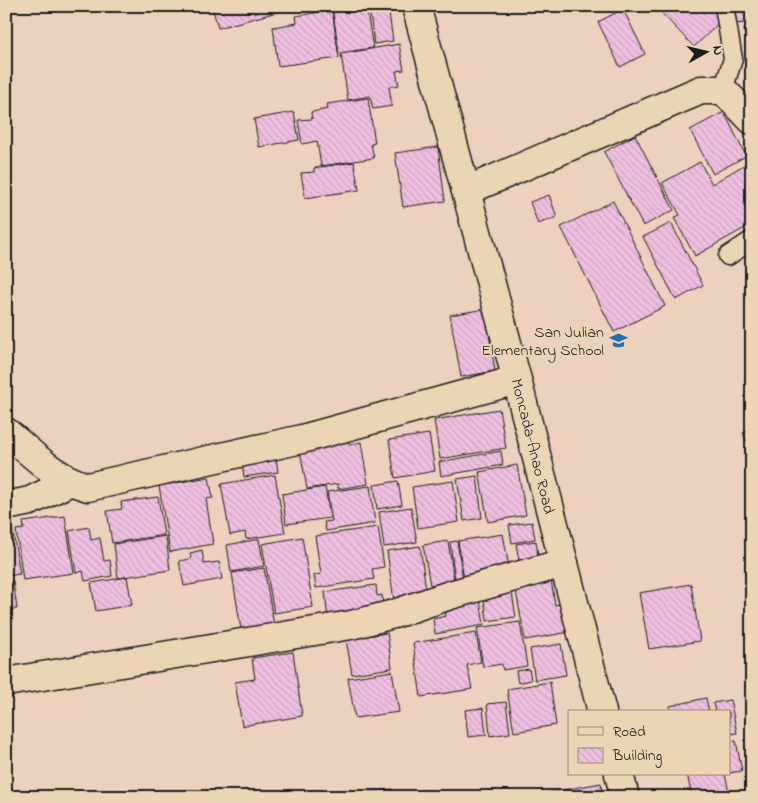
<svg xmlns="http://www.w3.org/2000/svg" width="758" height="803" font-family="'Indie Flower',sans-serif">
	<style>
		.building { fill: url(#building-back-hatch); stroke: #1c1c1c }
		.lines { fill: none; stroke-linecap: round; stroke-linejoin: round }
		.service-casing { stroke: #1c1c1c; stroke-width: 21 }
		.minor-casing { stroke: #1c1c1c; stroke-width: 31 }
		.secondary-casing { stroke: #1c1c1c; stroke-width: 31 }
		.service { stroke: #ebd5b5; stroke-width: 18 }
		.minor { stroke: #ebd5b5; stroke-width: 28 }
		.secondary { stroke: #ebd5b5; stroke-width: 28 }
		.labels { text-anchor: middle; stroke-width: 4; stroke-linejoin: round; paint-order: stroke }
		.poi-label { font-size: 16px; fill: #1c1c1c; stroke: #ebd5b5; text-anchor: end }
		.street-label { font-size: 16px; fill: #1c1c1c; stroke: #ebd5b5 }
	</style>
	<defs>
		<pattern id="building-back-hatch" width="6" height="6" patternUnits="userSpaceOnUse" patternTransform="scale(1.25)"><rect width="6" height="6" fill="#efbfe0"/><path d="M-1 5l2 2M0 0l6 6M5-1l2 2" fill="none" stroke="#cca4c0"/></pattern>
	</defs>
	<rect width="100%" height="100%" fill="#ecd1be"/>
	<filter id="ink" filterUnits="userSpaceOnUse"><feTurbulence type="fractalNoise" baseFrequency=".02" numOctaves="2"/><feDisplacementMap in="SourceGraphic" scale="10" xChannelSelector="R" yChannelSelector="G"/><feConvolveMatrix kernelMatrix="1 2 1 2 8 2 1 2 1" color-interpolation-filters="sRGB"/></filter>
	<g filter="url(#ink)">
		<g class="building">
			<path d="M212,6H291L292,8L218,28Z"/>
			<path d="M332,6H366L373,48L339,53Z"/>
			<path d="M369,6H388L393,41L374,44Z"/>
			<path d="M655,6H710L722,20L694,47Z"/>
			<path d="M734,6H752V22L736,24Z"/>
			<path d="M623,9L645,54L620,67L598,22Z"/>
			<path d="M332,10L339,58L278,66L273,27L297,23L296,16Z"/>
			<path d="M752,27V59L750,60L744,29Z"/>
			<path d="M399,44L404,70L396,71L399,85L389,87L392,106L373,109L370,96L348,100L341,54Z"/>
			<path d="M368,98L375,143L371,144L374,158L321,166L317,141L302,144L298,120L312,119L311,112L328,109L327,104Z"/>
			<path d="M294,112L299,140L259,147L254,119Z"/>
			<path d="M724,112L746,156L713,174L690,130Z"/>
			<path d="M635,135L674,210L643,226L604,152Z"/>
			<path d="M438,147L445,201L403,207L395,153Z"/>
			<path d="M354,162L359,190L305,198L301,173L314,172V168Z"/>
			<path d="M700,162L712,184L747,163L752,171V224L695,256L674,218L680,215L662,183Z"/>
			<path d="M549,195L557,217L538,224L530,202Z"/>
			<path d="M613,201L665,306L614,332L561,227Z"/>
			<path d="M671,223L703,285L676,300L643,237Z"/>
			<path d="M485,309L495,371L461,377L450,315Z"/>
			<path d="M499,409L506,448L440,459L434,420Z"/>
			<path d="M752,429V453L743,433Z"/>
			<path d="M429,434L435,471L395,478L389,440Z"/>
			<path d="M348,436L349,445L361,442L368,484L338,489V484L307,489L299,445Z"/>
			<path d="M501,451L503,465L441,476L439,462Z"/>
			<path d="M276,458L278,472L244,477L242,462Z"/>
			<path d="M517,465L526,515L488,522L479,472Z"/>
			<path d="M275,475L285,533L246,539L245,532L230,535L221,484Z"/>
			<path d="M477,476L482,518L464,521L457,479Z"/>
			<path d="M209,477L213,498L206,499L213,544L170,552L159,486Z"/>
			<path d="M398,481L402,505L377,509L374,485Z"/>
			<path d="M453,481L459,522L418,528L412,487Z"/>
			<path d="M370,486L375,523L326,531L324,522L332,521L327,492Z"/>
			<path d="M325,487L330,518L286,524L282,494Z"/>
			<path d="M158,497L164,535L112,543L107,511L122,509L121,502Z"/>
			<path d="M411,507L417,542L384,547L379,512Z"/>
			<path d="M6,509H9L20,574L6,576Z"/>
			<path d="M65,516L74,573L23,580L16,530L24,529L23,522Z"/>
			<path d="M532,522L535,539L512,543L509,525Z"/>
			<path d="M89,527L91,540L100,538L104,561L110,560L112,576L85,581L83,571L76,573L69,531Z"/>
			<path d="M378,527L384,567L372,569L374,579L316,588L314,575L321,574L315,536Z"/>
			<path d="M503,534L510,572L464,579L458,541Z"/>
			<path d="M166,536L170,570L118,578L114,544Z"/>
			<path d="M302,537L313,607L274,613L262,544Z"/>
			<path d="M259,539L264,566L231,572L227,545Z"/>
			<path d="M448,541L454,581L430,585L423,545Z"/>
			<path d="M457,541L464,586L456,587L450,542Z"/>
			<path d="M536,541L539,563L520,566L516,544Z"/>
			<path d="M420,546L427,597L394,601L387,551Z"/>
			<path d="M202,550L204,564L219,562L222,579L184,586L179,561L191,559L190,553Z"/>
			<path d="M264,568L274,625L241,630L232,573Z"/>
			<path d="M550,573L555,605L565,603L570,632L525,640L514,580Z"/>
			<path d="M127,577L132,605L96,611L91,583Z"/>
			<path d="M13,581L17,609L6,610V582Z"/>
			<path d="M691,584L700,641L649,649L639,593Z"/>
			<path d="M376,585L377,596L382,595L384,613L328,620L325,592Z"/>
			<path d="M511,587L516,617L487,621L483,591Z"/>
			<path d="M479,594L484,625L435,634L433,619L446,616L443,601Z"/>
			<path d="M520,622L527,666L503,670L502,664L483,667L477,628Z"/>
			<path d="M387,633L392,668L352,674L346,639Z"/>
			<path d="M476,633L481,662L467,665L472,689L421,697L413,643Z"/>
			<path d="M561,644L566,675L535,680L530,649Z"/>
			<path d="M293,652L302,716L242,726L235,682L255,679L252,658Z"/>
			<path d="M529,669L531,680L518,683L516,671Z"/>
			<path d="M392,671L399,712L355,718L348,678Z"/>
			<path d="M550,682L556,725L514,732L507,689Z"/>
			<path d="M752,695V718L747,696Z"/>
			<path d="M706,698L709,712H671L670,706Z"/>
			<path d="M730,700L737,733L729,734V712H715L713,703Z"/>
			<path d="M506,702L510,733L490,736L487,704Z"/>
			<path d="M483,708L486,735L468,737L465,710Z"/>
			<path d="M736,741L742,771L729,773V742Z"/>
			<path d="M687,774H725L730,797H692Z"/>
			<path d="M601,783L603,797H547V793Z"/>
			<path d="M392,789L393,797H354V794Z"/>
		</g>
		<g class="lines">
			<defs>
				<g id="service">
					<path d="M723,90L733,59L724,6"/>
					<path d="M728,256L752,240"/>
				</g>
				<g id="minor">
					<path d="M466,191L701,90H723L752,120"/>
					<path d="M6,432C33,454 54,478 88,487L302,439L517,380"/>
					<path d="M6,506L30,501L69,482"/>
					<path d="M6,682L351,625L394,614L450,595L564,563"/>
				</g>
				<g id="secondary">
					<path d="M416,6L517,380L602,712"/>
					<path d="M619,774L625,797"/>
				</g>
			</defs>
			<use href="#service" class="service-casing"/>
			<use href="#minor" class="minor-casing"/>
			<use href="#secondary" class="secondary-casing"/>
			<use href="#service" class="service"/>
			<use href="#minor" class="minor"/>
			<use href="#secondary" class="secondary"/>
		</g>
	</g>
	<defs>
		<symbol id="school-bare" viewBox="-9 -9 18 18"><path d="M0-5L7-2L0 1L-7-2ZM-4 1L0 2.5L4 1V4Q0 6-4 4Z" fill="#1f6fb2" stroke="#ebd5b5" stroke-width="2.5" paint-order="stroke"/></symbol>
	</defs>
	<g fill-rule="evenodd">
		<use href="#school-bare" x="606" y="328" width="25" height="25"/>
	</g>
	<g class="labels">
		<g class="poi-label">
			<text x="604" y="337">San Julian<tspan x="604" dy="18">Elementary School</tspan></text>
		</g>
		<g class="street-label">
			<text transform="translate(534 446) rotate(76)" y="6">Moncada-Anao Road</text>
		</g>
	</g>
	<rect width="758" height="803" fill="none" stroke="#ebd5b5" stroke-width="25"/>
	<rect x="12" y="12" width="733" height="778" fill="none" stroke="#1c1c1c" stroke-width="2" filter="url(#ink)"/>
	<rect x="568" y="710" width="162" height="65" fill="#ebd5b5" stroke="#988b78"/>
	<rect x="578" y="727" width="25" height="8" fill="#ebd5b5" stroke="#988b78"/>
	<text x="613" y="736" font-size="15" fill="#1c1c1c">Road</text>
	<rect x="578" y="748" width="25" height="15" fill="url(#building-back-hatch)" stroke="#988b78"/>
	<text x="613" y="760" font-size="15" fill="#1c1c1c">Building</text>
	<g transform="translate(706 52) rotate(82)" stroke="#ebd5b5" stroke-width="4" paint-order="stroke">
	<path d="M0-4L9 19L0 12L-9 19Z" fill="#1c1c1c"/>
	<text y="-8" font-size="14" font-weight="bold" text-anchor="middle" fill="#1c1c1c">N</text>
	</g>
</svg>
